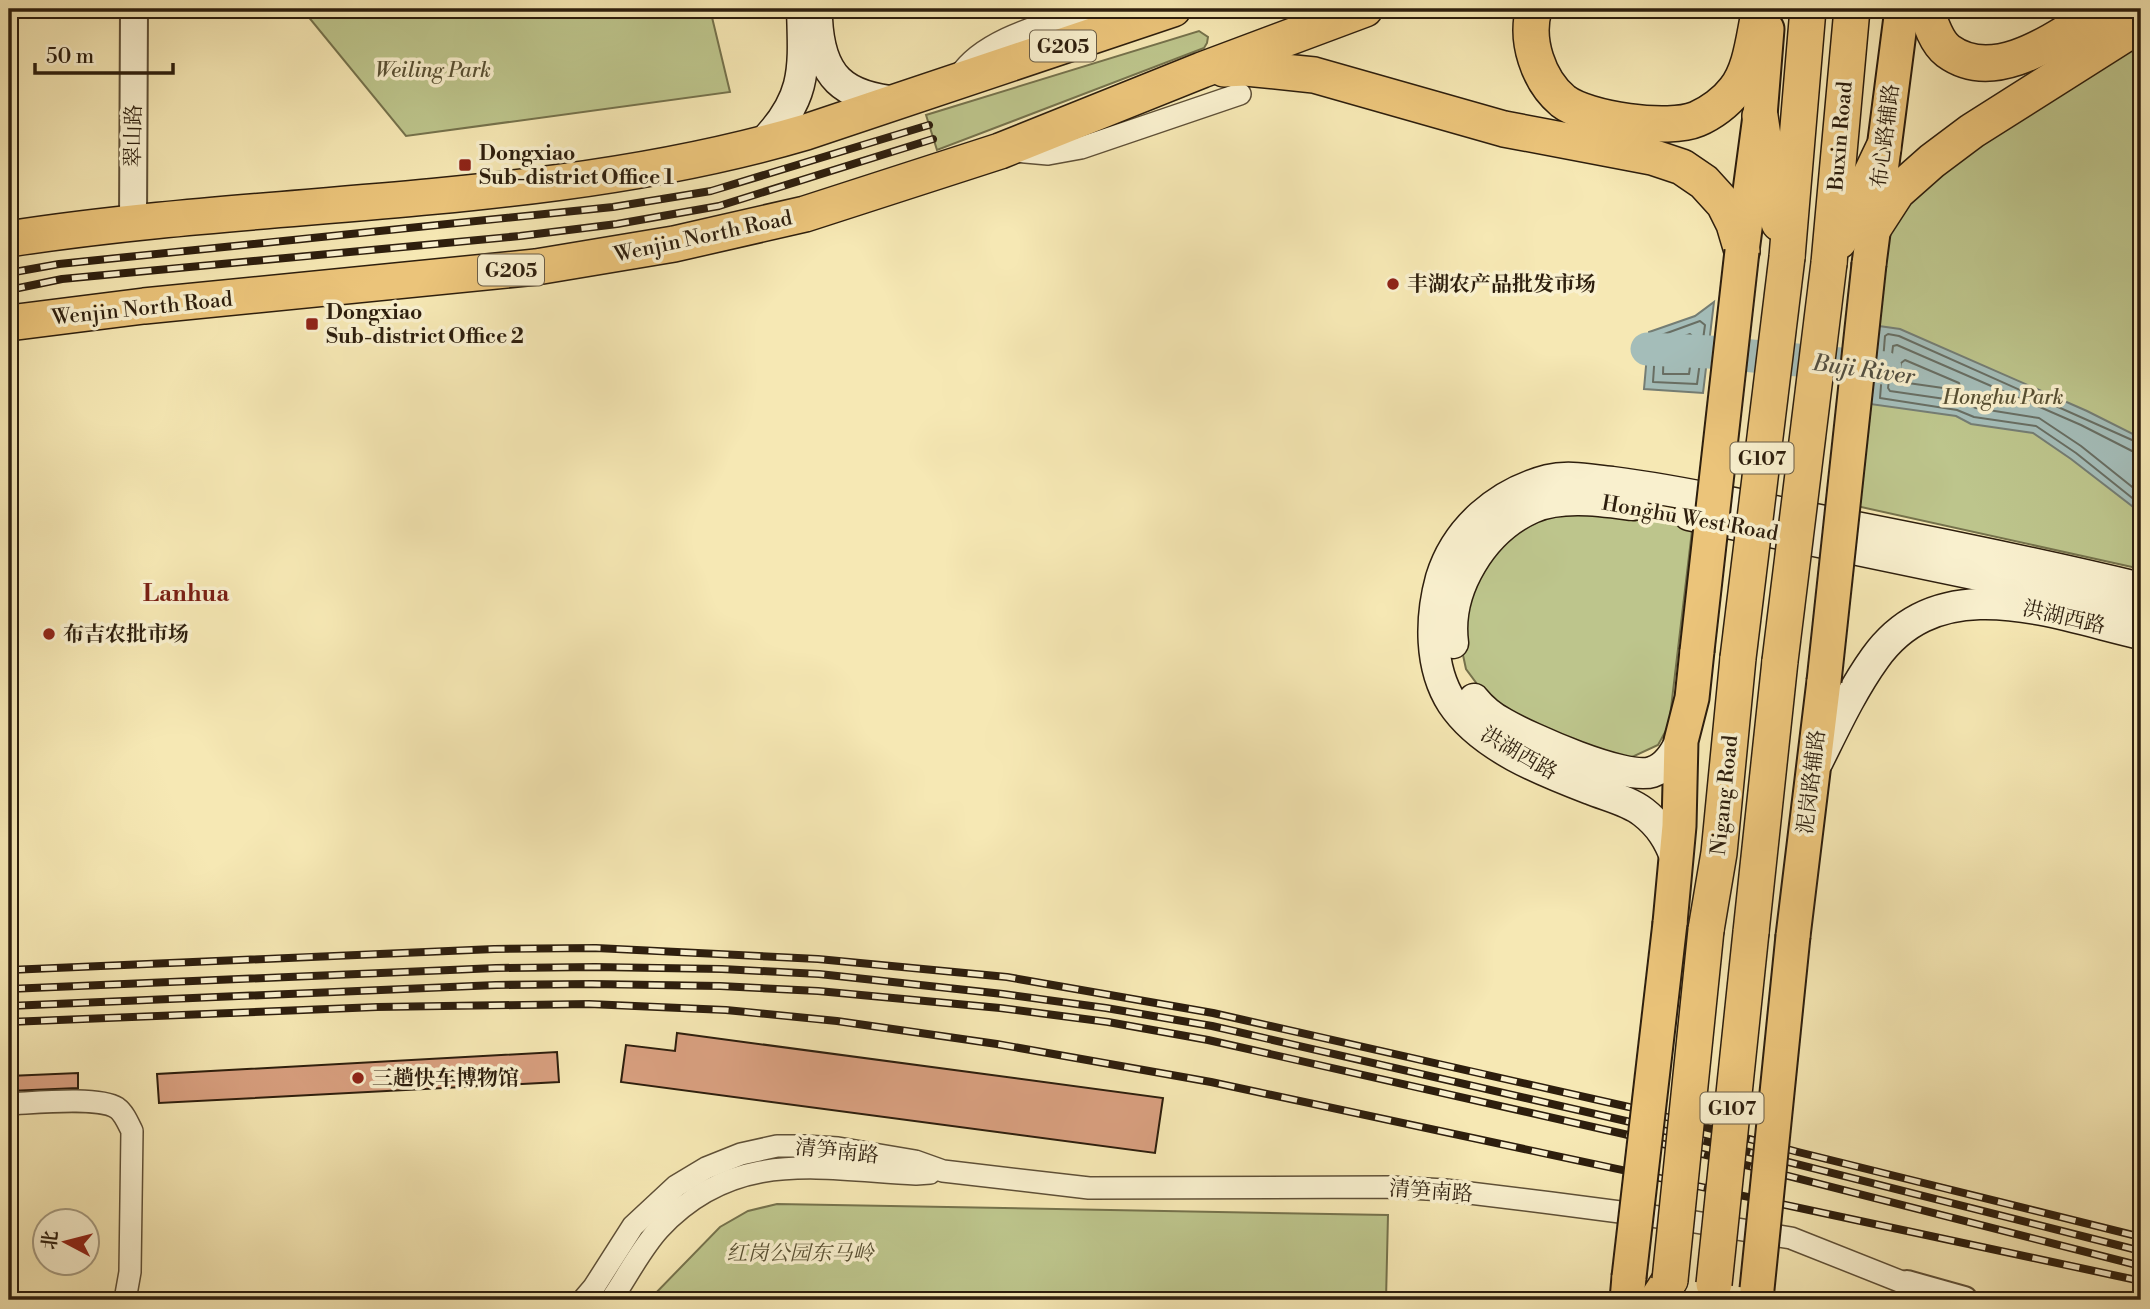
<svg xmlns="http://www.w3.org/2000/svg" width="2150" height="1309" font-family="'Libre Bodoni','Noto Serif SC',serif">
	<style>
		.green { fill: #bdc58c; stroke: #75724c; stroke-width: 2 }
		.water { fill: #a4bdb9; stroke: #747d74; stroke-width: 2 }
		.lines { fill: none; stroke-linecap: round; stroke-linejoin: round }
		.shore { stroke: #686e63; stroke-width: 2 }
		.river { stroke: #a4bdb9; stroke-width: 33 }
		.building { fill: #d9a080; stroke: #2d1e0d; stroke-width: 2 }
		.minor-casing { stroke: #5f5037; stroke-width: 24 }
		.tertiary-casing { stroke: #5f5037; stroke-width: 30 }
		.secondary-casing { stroke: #2d1e0d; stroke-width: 33 }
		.primary-casing { stroke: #2d1e0d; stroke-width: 37 }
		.trunk-casing { stroke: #2d1e0d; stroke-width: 38 }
		.minor { stroke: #f9f0ce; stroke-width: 21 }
		.tertiary { stroke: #f9f0ce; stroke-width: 26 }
		.secondary { stroke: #f9f0ce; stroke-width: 30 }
		.primary { stroke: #ebc47a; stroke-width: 33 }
		.trunk { stroke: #ebc47a; stroke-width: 35 }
		.rail-casing { stroke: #2d1e0d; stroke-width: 8 }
		.rail { stroke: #f9f0ce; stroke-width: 5; stroke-dasharray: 16; stroke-linecap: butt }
		.primary-bridge-casing { stroke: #2d1e0d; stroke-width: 37; stroke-linecap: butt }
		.trunk-bridge-casing { stroke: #2d1e0d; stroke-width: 38; stroke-linecap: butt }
		.primary-bridge { stroke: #ebc47a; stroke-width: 33 }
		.trunk-bridge { stroke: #ebc47a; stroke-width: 35 }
		.poi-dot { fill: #8f2418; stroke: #f9f0ce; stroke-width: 2.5 }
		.labels { text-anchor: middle; stroke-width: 7; stroke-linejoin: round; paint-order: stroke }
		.shield { fill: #f9f0ce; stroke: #6a5d47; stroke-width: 2 }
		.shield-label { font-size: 19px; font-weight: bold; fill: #2d1e0d }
		.park-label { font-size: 21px; font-style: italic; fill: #585033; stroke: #f9f0ce }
		.street-label { font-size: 21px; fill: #2d1e0d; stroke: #f9f0ce }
		.poi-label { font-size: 21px; font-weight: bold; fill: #2d1e0d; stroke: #f9f0ce; text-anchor: start }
		.water-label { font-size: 23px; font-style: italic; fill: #514e41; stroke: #f9f0ce }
		.quarter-label { font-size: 24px; font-weight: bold; fill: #7a1f14; stroke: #f9f0ce }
	</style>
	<rect width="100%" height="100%" fill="#f6e8b4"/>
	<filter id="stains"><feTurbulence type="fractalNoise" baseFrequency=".00286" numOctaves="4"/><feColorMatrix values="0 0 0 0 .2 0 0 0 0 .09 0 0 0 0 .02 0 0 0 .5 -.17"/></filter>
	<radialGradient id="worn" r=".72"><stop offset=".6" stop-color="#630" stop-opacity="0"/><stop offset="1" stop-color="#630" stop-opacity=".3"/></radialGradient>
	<g class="green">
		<path d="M302,9H710L730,92L406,136Z"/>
		<path d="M2141,26V569L1852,505L1887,210Z"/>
		<path d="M1199,31L1208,37L1207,43L1204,48L937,150L926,115Z"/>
		<path d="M1591,506L1693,522L1669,725L1658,745L1630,758L1593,749L1519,720L1483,692L1466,669L1460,641L1472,582L1513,528Z"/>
		<path d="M777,1204L1388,1215L1386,1300H649L720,1227L748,1211Z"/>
	</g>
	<g class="water">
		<path d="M1714,302L1703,393L1644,389L1649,332L1695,316Z"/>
		<path d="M1879,326L1900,329L2087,411L2141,438V513L2071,459L2033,433L1971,424L1956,416L1870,404Z"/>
	</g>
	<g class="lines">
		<g class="shore">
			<path d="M1700,321L1705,325L1697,384L1653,382L1656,337Z"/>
			<path d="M1690,334L1694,338L1689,374H1663L1664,344Z"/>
			<path d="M1905,360L1959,383L1961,388L1957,390L1901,382L1899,379L1901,363Z"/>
			<path d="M2141,444L1899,336L1888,334L1885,336L1880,398L1957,410L1974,417L2036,426L2076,453L2141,505"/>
			<path d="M2141,453L2132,451L2081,425L1897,345L1893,346L1888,388L1890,391L1959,401L1976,408L2039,418L2081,446L2141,494"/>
		</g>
		<path class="river" d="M1647,349L1709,352L1885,368"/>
	</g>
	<g class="building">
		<path d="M677,1033L1163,1098L1155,1153L621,1082L626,1045L675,1051Z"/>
		<path d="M557,1052L559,1082L159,1103L157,1074Z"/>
		<path d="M78,1073V1088L9,1091V1076Z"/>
	</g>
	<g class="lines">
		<defs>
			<g id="minor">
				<path d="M960,75C984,38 1050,23 1090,9"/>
				<path d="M1013,151L1048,154L1081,148L1240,94"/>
				<path d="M9,1104C34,1103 98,1096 117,1108C124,1113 128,1123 132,1131L130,1272L125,1300"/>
				<path d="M583,1300L594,1287L633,1226L676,1186L706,1168L741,1154L777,1146H804L838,1148L915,1161L943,1171L1089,1188L1391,1187L1445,1190L1551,1203L1689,1221L1791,1238L1907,1284L1903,1300"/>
				<path d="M611,1300C627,1277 640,1250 659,1229C734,1148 819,1169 916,1174L930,1173"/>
			</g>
			<g id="tertiary">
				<path d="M133,222L134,9"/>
				<path d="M1907,1284L1964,1300"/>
			</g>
			<g id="secondary">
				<path d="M817,19C820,77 843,97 899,102"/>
				<path d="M761,145C807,99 804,70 802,9"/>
				<path d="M1689,515L2141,609"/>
				<path d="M1453,643C1446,589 1483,530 1532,508C1562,495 1601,501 1633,505"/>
				<path d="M1474,699C1482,709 1492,717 1503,723C1529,738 1625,781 1652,772C1667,767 1674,754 1681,741"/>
				<path d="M1818,761C1835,727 1852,690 1875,658C1940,567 2053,614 2141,634"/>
				<path d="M1676,859C1669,840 1660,825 1643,812C1629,801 1607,796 1590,789C1543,771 1481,747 1452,703C1429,667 1430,618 1441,578C1456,529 1498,493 1548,480C1569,475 1591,480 1612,482C1651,487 1689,494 1728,502C1866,529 2004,555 2141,588"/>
			</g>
			<g id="primary">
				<path d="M1742,251L1760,116L1767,29"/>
				<path d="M1869,264L1902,9"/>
				<path d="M1670,923L1679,826L1681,741L1692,698L1697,651"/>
				<path d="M1793,936L1824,681"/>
				<path d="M1627,1300L1629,1277"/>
			</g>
			<g id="trunk">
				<path d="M1534,9C1525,40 1538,80 1563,101C1587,120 1669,131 1697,119C1711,113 1726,102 1735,90C1752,69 1754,34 1760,9"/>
				<path d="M1926,9C1930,22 1936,42 1948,51C1997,87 2062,34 2104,9"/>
				<path d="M1224,69L1246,68L1314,75L1504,129L1652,157L1682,167L1704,182L1724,204L1734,224L1742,251"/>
				<path d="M1760,116L1771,189L1779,223"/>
				<path d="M1873,229L1897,192L1932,161L1972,131L2141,24"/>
				<path d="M9,239C273,198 548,208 806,132L1173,9"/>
				<path d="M1839,241L1883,149"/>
				<path d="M1787,257L1808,9"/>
				<path d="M1829,263L1852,9"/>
				<path d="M9,323L144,306L536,267L674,244L805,214L1000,151L1202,70L1365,9"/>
				<path d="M1706,930L1719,853L1738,658"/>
				<path d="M1751,932L1780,661"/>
				<path d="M1657,1300L1670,1280"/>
			</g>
		</defs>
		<use href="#minor" class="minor-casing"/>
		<use href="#tertiary" class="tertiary-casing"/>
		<use href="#secondary" class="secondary-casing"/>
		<use href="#primary" class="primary-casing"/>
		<use href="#trunk" class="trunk-casing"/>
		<use href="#minor" class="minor"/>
		<use href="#tertiary" class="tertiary"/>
		<use href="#secondary" class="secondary"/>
		<use href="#primary" class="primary"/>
		<use href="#trunk" class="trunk"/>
		<defs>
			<g id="rail">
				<path d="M9,273L59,264L613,207L711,191L929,125"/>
				<path d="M9,290L62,279L520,236L617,224L719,206L933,139"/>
				<path d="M9,970L494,949L596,948L818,959L1007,977L1213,1013L1629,1107L1798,1152L2141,1237"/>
				<path d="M9,989L496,968L595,967L722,969L819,974L1003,994L1106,1008L1212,1026L1626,1121L2141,1251"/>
				<path d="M9,1006L496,985L592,984L720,986L818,991L1000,1008L1108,1022L1208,1040L1624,1134L2141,1266"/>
				<path d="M9,1022L377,1007L589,1004L726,1010L837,1021L997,1044L1211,1082L2141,1281"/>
			</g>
		</defs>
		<use href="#rail" class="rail-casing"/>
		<use href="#rail" class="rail"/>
		<defs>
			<g id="primary-bridge">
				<path d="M1697,651L1742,251"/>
				<path d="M1824,681L1869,264"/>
				<path d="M1629,1277L1670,923"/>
				<path d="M1757,1289L1793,936"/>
			</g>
			<g id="trunk-bridge">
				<path d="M1738,658L1787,257"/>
				<path d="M1780,661L1829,263"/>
				<path d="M1670,1280L1706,930"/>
				<path d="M1714,1284L1751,932"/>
			</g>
		</defs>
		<use href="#primary-bridge" class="primary-bridge-casing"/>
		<use href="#trunk-bridge" class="trunk-bridge-casing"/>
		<use href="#primary-bridge" class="primary-bridge"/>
		<use href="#trunk-bridge" class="trunk-bridge"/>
	</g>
	<g class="poi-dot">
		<rect x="458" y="158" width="14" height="14" rx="3.5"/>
		<circle cx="1393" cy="284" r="7"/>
		<rect x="305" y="317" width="14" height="14" rx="3.5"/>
		<circle cx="49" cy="634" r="7"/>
		<circle cx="358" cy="1078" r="7"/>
	</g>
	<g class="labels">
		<g class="shield">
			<rect x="1030" y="30.5" width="66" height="31" rx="5"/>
			<rect x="478" y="254.5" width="66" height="31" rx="5"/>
			<rect x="1730.5" y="442.5" width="63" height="31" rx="5"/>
			<rect x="1700.5" y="1092.5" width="63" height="31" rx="5"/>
		</g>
		<g class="shield-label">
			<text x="1063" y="53">G205</text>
			<text x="511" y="277">G205</text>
			<text x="1762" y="465">G107</text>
			<text x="1732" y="1115">G107</text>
		</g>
		<g class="park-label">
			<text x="433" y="77">Weiling Park</text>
			<text x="2003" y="404">Honghu Park</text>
			<text x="800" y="1260">红岗公园东马岭</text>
		</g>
		<g class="street-label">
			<text transform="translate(133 136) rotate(-89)" y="7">翠山路</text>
			<text transform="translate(1840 136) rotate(-85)" y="7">Buxin Road</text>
			<text transform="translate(1885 136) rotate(-83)" y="7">布心路辅路</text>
			<text transform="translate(703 236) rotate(-12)" y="7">Wenjin North Road</text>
			<text transform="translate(142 308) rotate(-6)" y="7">Wenjin North Road</text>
			<text transform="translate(1690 518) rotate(10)" y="7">Honghu West Road</text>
			<text transform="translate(2064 617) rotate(13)" y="7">洪湖西路</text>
			<text transform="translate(1519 753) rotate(30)" y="7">洪湖西路</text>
			<text transform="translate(1811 782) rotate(-83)" y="7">泥岗路辅路</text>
			<text transform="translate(1724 795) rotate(-84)" y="7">Nigang Road</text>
			<text transform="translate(837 1151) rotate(6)" y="7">清笋南路</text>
			<text transform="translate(1431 1191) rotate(4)" y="7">清笋南路</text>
		</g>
		<g class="poi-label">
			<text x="479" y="160">Dongxiao<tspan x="479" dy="24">Sub-district Office 1</tspan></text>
			<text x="1407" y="291">丰湖农产品批发市场</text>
			<text x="326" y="319">Dongxiao<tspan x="326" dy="24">Sub-district Office 2</tspan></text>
			<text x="63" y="641">布吉农批市场</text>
			<text x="372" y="1085">三趟快车博物馆</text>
		</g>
		<g class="water-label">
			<text transform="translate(1864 369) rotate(8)" y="8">Buji River</text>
		</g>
		<g class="quarter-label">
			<text x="186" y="601">Lanhua</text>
		</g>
	</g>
	<rect width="2150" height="1309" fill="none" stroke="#f6e8b4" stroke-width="35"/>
	<rect x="10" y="10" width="2129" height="1288" fill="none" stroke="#2d1e0d" stroke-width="3.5"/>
	<rect x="18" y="18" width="2115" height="1274" fill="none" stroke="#2d1e0d" stroke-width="2"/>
	<g transform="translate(66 1242) rotate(277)"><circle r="33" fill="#f9f0ce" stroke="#a79c81" stroke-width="2"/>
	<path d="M0-5L12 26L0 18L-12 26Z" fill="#8f2418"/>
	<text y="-10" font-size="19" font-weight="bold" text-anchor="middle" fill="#2d1e0d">北</text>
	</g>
	<path d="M35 63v10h138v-10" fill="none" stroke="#2d1e0d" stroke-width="3.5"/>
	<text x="46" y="63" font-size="21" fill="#2d1e0d" stroke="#f9f0ce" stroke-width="5" paint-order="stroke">50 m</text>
	<rect width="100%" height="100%" filter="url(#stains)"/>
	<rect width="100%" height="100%" fill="url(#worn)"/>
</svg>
